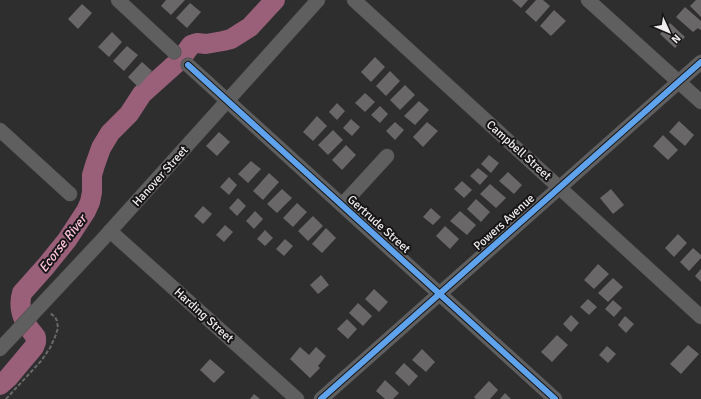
<svg xmlns="http://www.w3.org/2000/svg" width="701" height="399" font-family="Signika,sans-serif">
	<style>
		.lines { fill: none; stroke-linecap: round; stroke-linejoin: round }
		.river { stroke: #9a607a; stroke-width: 20 }
		.building { fill: #696768 }
		.minor-casing { stroke: #4a4949; stroke-width: 15 }
		.path { stroke: #6a6a6a; stroke-width: 2; stroke-dasharray: 4 2; stroke-linecap: butt }
		.minor { stroke: #605f5f; stroke-width: 14 }
		.cycleway-casing { stroke: #171516; stroke-width: 8 }
		.cycleway { stroke: #60a3ed; stroke-width: 6 }
		.labels { text-anchor: middle; stroke-width: 4; stroke-linejoin: round; paint-order: stroke }
		.street-label { font-size: 12px; fill: #efedee; stroke: #171516 }
		.water-label { font-size: 13px; font-style: italic; fill: #fec4dc; stroke: #171516 }
	</style>
	<rect width="100%" height="100%" fill="#2f2e2e"/>
	<g class="lines">
		<path class="river" d="M0,385L8,378L34,347L36,342V337C25,325 17,310 22,293L46,266L67,240L86,211L90,202L92,192V175L95,165L101,148L110,133L129,114L142,94L181,59L191,45L197,43L206,44L223,41L231,39L250,27L275,0"/>
	</g>
	<g class="building">
		<path d="M166,0H185L171,15L161,6Z"/>
		<path d="M512,0H528L521,8Z"/>
		<path d="M536,0H543L550,6L536,22L525,12Z"/>
		<path d="M696,0H701V17L690,6Z"/>
		<path d="M190,3L201,12L187,28L176,18Z"/>
		<path d="M82,4L92,13L78,29L68,19Z"/>
		<path d="M685,7L701,21V29L700,30L698,28L693,32L676,17Z"/>
		<path d="M554,10L566,21L551,36L540,26Z"/>
		<path d="M670,23L685,37L675,48L660,34Z"/>
		<path d="M112,32L122,42L109,57L98,47Z"/>
		<path d="M127,46L138,55L124,71L113,61Z"/>
		<path d="M375,57L385,67L371,82L361,72Z"/>
		<path d="M142,62L152,71L138,87L128,77Z"/>
		<path d="M390,71L400,81L386,96L376,86Z"/>
		<path d="M405,85L415,95L400,110L390,100Z"/>
		<path d="M365,93L375,102L365,112L355,103Z"/>
		<path d="M419,101L429,110L415,125L404,116Z"/>
		<path d="M337,103L345,111L337,120L329,112Z"/>
		<path d="M380,106L388,114L380,123L371,115Z"/>
		<path d="M317,116L327,126L313,141L303,132Z"/>
		<path d="M351,119L360,127L352,136L343,128Z"/>
		<path d="M679,121L694,135L685,146L669,132Z"/>
		<path d="M395,122L404,130L395,140L386,131Z"/>
		<path d="M427,122L438,131L423,147L413,137Z"/>
		<path d="M333,130L343,140L328,155L318,145Z"/>
		<path d="M219,132L230,142L217,156L206,146Z"/>
		<path d="M663,135L678,150L668,160L653,146Z"/>
		<path d="M346,145L356,155L342,170L332,160Z"/>
		<path d="M489,155L499,163L491,173L481,164Z"/>
		<path d="M251,161L261,169L248,183L238,174Z"/>
		<path d="M478,168L488,176L480,185L470,176Z"/>
		<path d="M508,172L522,185L514,194L499,181Z"/>
		<path d="M269,173L279,182L263,200L253,191Z"/>
		<path d="M229,177L237,185L229,195L220,187Z"/>
		<path d="M462,181L472,190L464,198L454,189Z"/>
		<path d="M490,184L506,198L496,208L480,194Z"/>
		<path d="M282,189L292,198L277,213L267,204Z"/>
		<path d="M611,189L624,205L613,214L600,198Z"/>
		<path d="M238,198L246,206L237,216L229,208Z"/>
		<path d="M476,199L490,212L481,222L467,209Z"/>
		<path d="M297,203L307,212L293,227L283,218Z"/>
		<path d="M203,206L212,214L203,224L194,216Z"/>
		<path d="M431,208L441,217L433,225L423,217Z"/>
		<path d="M255,211L263,219L254,229L246,221Z"/>
		<path d="M460,211L476,225L467,235L450,221Z"/>
		<path d="M313,216L323,226L308,241L298,231Z"/>
		<path d="M225,225L233,232L224,242L216,235Z"/>
		<path d="M445,226L459,239L450,249L436,236Z"/>
		<path d="M326,228L336,238L322,253L312,244Z"/>
		<path d="M265,230L273,238L265,246L257,239Z"/>
		<path d="M678,234L687,243L674,257L665,248Z"/>
		<path d="M285,239L293,246L284,256L276,249Z"/>
		<path d="M693,248L701,255V258L689,271L680,262Z"/>
		<path d="M598,264L609,274L594,289L584,280Z"/>
		<path d="M701,269V282L695,276Z"/>
		<path d="M321,275L329,285L318,294L310,285Z"/>
		<path d="M613,278L623,287L608,302L598,293Z"/>
		<path d="M374,289L388,302L379,312L365,299Z"/>
		<path d="M588,299L597,307L589,315L580,307Z"/>
		<path d="M613,300L622,308L614,317L605,309Z"/>
		<path d="M358,303L372,316L363,326L349,313Z"/>
		<path d="M571,315L579,323L571,332L563,324Z"/>
		<path d="M625,316L634,324L626,333L618,325Z"/>
		<path d="M347,319L357,329L348,339L337,329Z"/>
		<path d="M557,335L568,345L552,362L541,352Z"/>
		<path d="M688,345L699,354L681,374L670,364Z"/>
		<path d="M607,346L616,354L608,363L599,355Z"/>
		<path d="M300,347L309,355L316,347L326,356L318,366L320,368L310,378L290,359Z"/>
		<path d="M422,349L435,362L426,372L412,360Z"/>
		<path d="M210,359L225,372L214,383L200,370Z"/>
		<path d="M404,363L418,376L409,386L395,373Z"/>
		<path d="M385,380L399,393L393,399H385L376,391Z"/>
		<path d="M489,381L498,390L490,399H476L474,397Z"/>
		<path d="M505,393L511,399H500Z"/>
		<path d="M254,394L260,399H250Z"/>
	</g>
	<g class="lines">
		<defs>
			<g id="minor">
				<path d="M118,0L174,52"/>
				<path d="M354,0L701,317"/>
				<path d="M588,0L701,102"/>
				<path d="M188,65L555,399"/>
				<path d="M0,130L70,194"/>
				<path d="M342,205L387,156"/>
				<path d="M110,231L297,399"/>
				<path d="M0,349L102,240L318,0"/>
				<path d="M321,399L701,62"/>
			</g>
		</defs>
		<use href="#minor" class="minor-casing"/>
		<path class="path" d="M6,399L41,361L50,348L55,337L58,328L57,321L55,317L50,313"/>
		<use href="#minor" class="minor"/>
		<defs>
			<g id="cycleway">
				<path d="M188,65L555,399"/>
				<path d="M321,399L701,62"/>
			</g>
		</defs>
		<use href="#cycleway" class="cycleway-casing"/>
		<use href="#cycleway" class="cycleway"/>
	</g>
	<g class="labels">
		<g class="street-label">
			<text transform="translate(519 150) rotate(42)" y="4">Campbell Street</text>
			<text transform="translate(160 176) rotate(-48)" y="4">Hanover Street</text>
			<text transform="translate(504 222) rotate(-42)" y="4">Powers Avenue</text>
			<text transform="translate(379 224) rotate(42)" y="4">Gertrude Street</text>
			<text transform="translate(204 315) rotate(42)" y="4">Harding Street</text>
		</g>
		<g class="water-label">
			<text transform="translate(62 243) rotate(-52)" y="5">Ecorse River</text>
		</g>
	</g>
	<g transform="translate(669 32) rotate(134)" stroke="#171516" stroke-width="3" paint-order="stroke">
	<path d="M0-3L7 15L0 10L-7 15Z" fill="#efedee"/>
	<text y="-6" font-size="11" font-weight="bold" text-anchor="middle" fill="#efedee">N</text>
	</g>
</svg>
